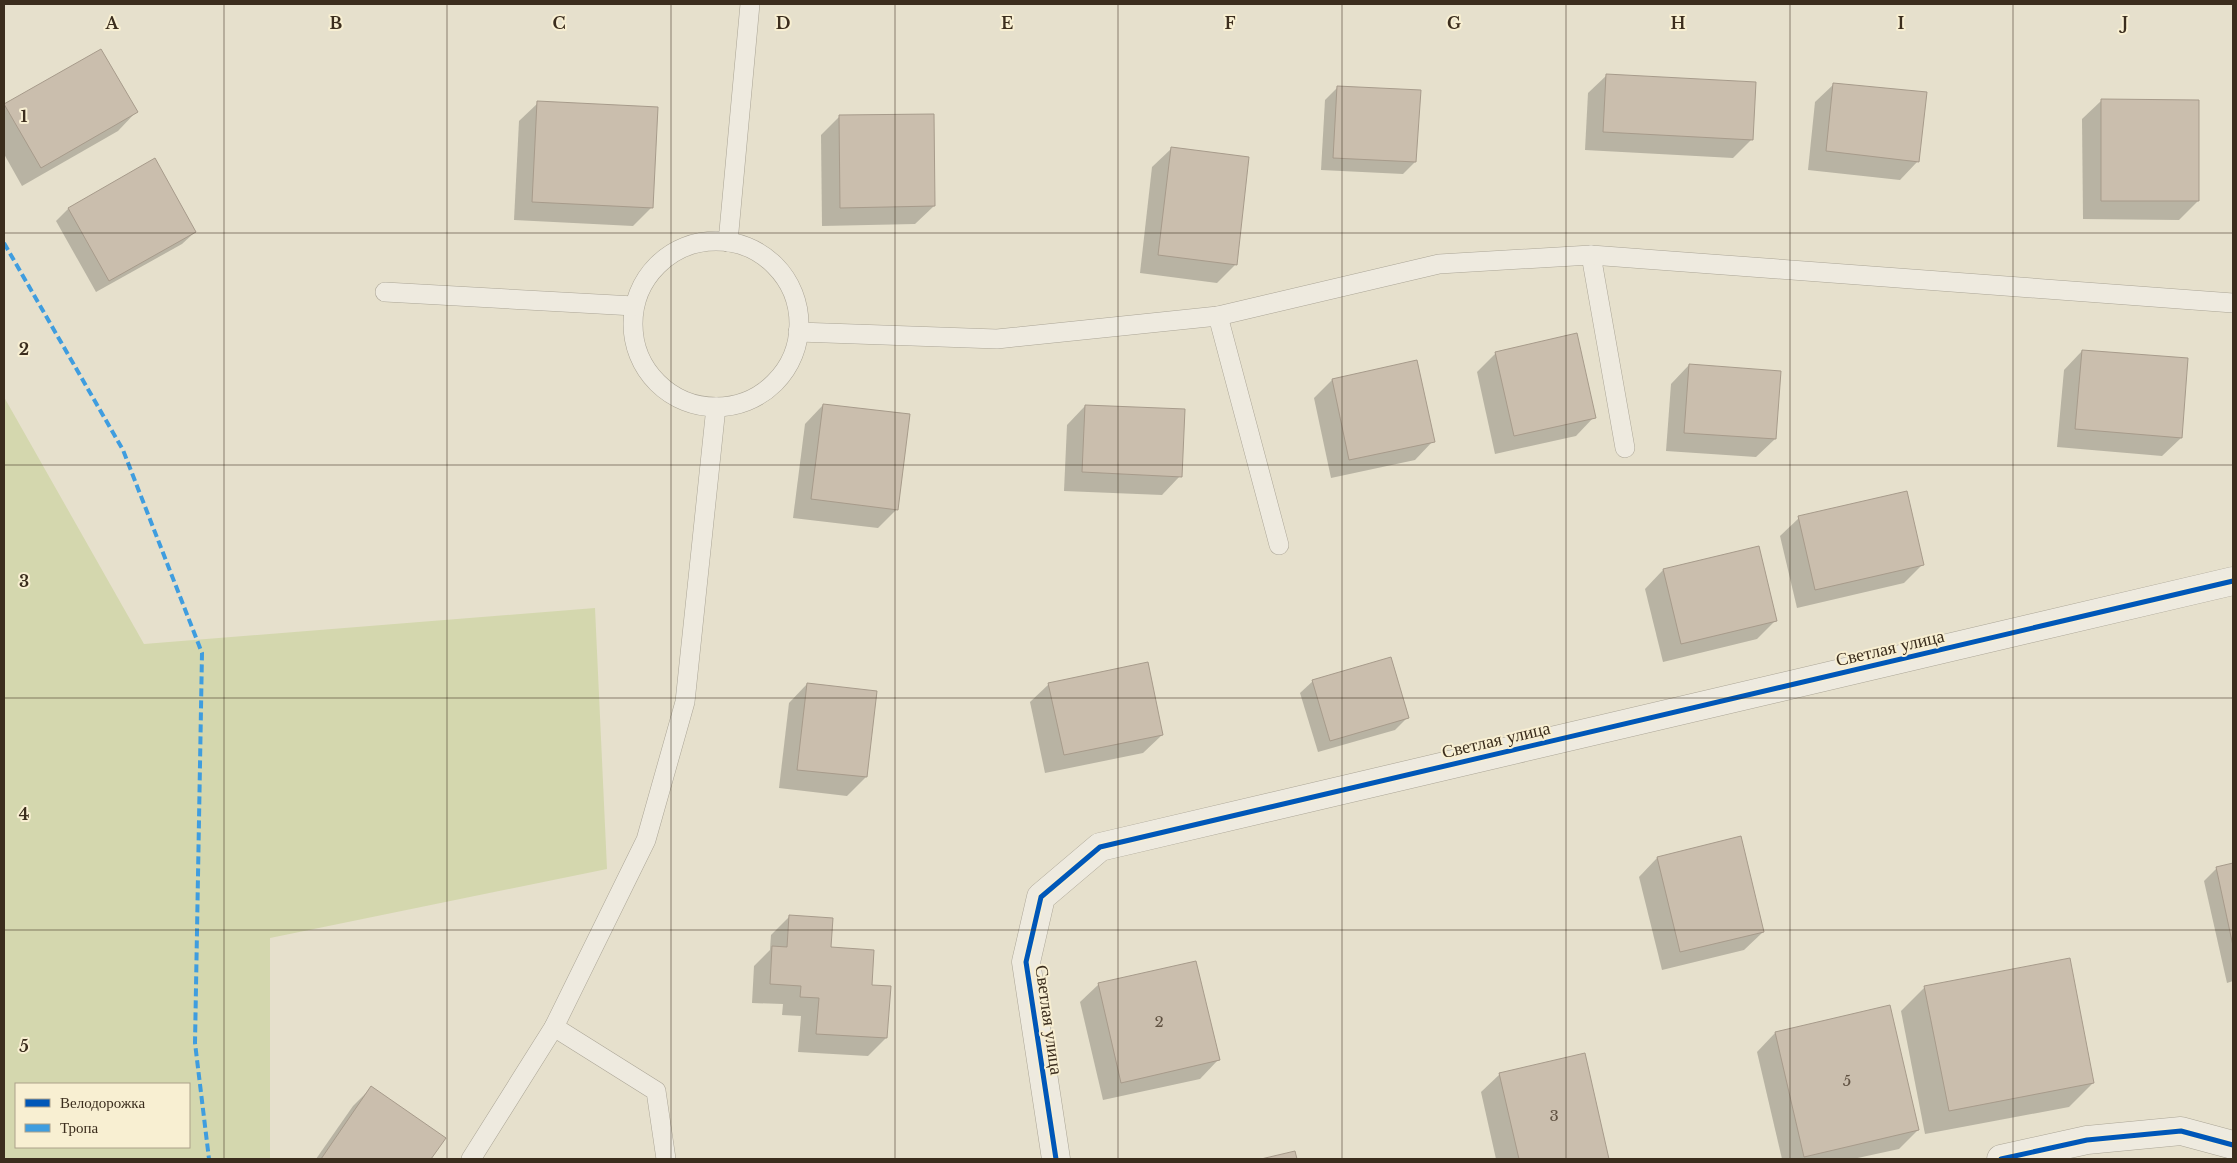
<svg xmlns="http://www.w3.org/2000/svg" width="2237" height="1163" font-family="'Libre Baskerville',serif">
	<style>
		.green { fill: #d4d7ae; fill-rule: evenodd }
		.shadow { fill: #0003 }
		.building { fill: #cabead; stroke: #a79b8b }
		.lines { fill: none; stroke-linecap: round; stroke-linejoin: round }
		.service-casing { stroke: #aba596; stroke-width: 20 }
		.minor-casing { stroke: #aba596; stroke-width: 29 }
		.service { stroke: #eeeadf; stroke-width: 19 }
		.minor { stroke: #eeeadf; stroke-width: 28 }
		.quiet { stroke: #3f9ddf; stroke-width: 4; stroke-dasharray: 8 4; stroke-linecap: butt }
		.cycleway-casing { stroke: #f8efd2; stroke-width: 8 }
		.cycleway { stroke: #0057b8; stroke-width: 5 }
		.grid { fill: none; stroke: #3b2d1d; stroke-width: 1; stroke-opacity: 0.55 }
		.labels { text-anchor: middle; stroke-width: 4; stroke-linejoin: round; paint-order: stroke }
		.number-label { font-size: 15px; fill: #5f5141 }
		.street-label { font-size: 18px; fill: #3b2d1d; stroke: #f8efd2 }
		.grid-label { font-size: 16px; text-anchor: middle; font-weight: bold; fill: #3b2d1d; stroke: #f8efd2; stroke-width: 4; stroke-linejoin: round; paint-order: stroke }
	</style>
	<rect width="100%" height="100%" fill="#e6e0cc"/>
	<path class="green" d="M4,397L144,644L595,608L607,869L270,938V1159H4ZM16,1084H189V1147H16Z"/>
	<g class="shadow">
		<path d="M1607,75L1752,139L1733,158L1585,150L1588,93Z"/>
		<path d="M1834,84L1918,161L1900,180L1808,170L1815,102Z"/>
		<path d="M1338,87L1415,162L1403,174L1321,170L1325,100Z"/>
		<path d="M2101,101L2198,201L2179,220L2083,219L2082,119Z"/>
		<path d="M538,103L652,207L633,226L514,220L519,121Z"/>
		<path d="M5,105L136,112L118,131L22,186L4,154Z"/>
		<path d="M840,116L934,206L915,224L822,226L821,135Z"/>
		<path d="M1171,149L1236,264L1217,283L1140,273L1152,167Z"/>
		<path d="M155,160L195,232L182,244L96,292L56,221L68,209Z"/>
		<path d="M2082,351L2181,438L2162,456L2057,447L2064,370Z"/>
		<path d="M1496,353L1594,417L1576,436L1495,454L1477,372Z"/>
		<path d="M1689,365L1775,439L1756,457L1666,451L1671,384Z"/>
		<path d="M1332,380L1433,441L1415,460L1331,478L1314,398Z"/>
		<path d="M823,405L897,509L878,528L793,518L805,424Z"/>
		<path d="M1085,406L1180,476L1162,495L1064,491L1067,425Z"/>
		<path d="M1799,518L1923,564L1904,583L1797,608L1780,536Z"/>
		<path d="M1758,547L1776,620L1757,639L1663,662L1645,589L1663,570Z"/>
		<path d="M1313,681L1408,717L1395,730L1318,752L1300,693Z"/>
		<path d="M807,684L875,692L866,777L847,796L779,788L789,703Z"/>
		<path d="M1049,684L1162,735L1143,753L1045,773L1030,702Z"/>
		<path d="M1657,858L1763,932L1744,950L1662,970L1639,877Z"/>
		<path d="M2233,865V981L2227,983L2204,881L2216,869Z"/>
		<path d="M789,917L830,949L870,986L886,1038L868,1056L798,1052L801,1016L782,1015L783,1004L752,1003L754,966L770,950L771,935Z"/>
		<path d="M1099,984L1218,1060L1200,1079L1103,1100L1080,1002Z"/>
		<path d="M1925,987L2093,1083L2069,1107L1925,1134L1901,1011Z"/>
		<path d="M1775,1033L1918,1130L1899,1149L1853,1159H1782L1757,1052Z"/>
		<path d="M1584,1055L1608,1159H1496L1481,1092L1500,1074Z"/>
		<path d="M371,1088L444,1138L429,1159H316L353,1106Z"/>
	</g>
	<g class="building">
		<path d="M101,49L138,112L41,168L4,104Z"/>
		<path d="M1606,74L1756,82L1753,140L1603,132Z"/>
		<path d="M1833,83L1927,92L1919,162L1826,151Z"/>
		<path d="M1337,86L1421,90L1416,162L1333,158Z"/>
		<path d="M2101,99L2199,100V201H2101Z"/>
		<path d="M537,101L658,107L653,208L532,202Z"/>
		<path d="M934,114L935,206L840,208L839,115Z"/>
		<path d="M1171,147L1249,157L1237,265L1158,255Z"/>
		<path d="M155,158L196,232L109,281L68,208Z"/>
		<path d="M1577,333L1596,418L1514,436L1495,352Z"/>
		<path d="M2082,350L2188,358L2182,438L2075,429Z"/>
		<path d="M1417,360L1435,442L1349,460L1332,379Z"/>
		<path d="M1689,364L1781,371L1776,439L1684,433Z"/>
		<path d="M823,404L910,414L898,510L811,499Z"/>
		<path d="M1085,405L1185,409L1182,477L1082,472Z"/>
		<path d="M1907,491L1924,565L1815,590L1798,516Z"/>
		<path d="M1759,546L1777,621L1681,644L1663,569Z"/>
		<path d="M1391,657L1409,718L1330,741L1312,680Z"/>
		<path d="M1148,662L1163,735L1064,755L1048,683Z"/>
		<path d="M807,683L877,691L867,777L797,770Z"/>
		<path d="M1741,836L1764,932L1680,952L1657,857Z"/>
		<path d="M2233,863V946L2216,867Z"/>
		<path d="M789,915L833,918L831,947L874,950L872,985L891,986L887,1038L816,1034L819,998L800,997L801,986L770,984L772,946L787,947Z"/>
		<path d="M2070,958L2094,1083L1949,1111L1924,986Z"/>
		<path d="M1196,961L1220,1060L1121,1083L1098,983Z"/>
		<path d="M1890,1005L1919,1130L1804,1157L1775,1032Z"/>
		<path d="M1585,1053L1609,1159H1519L1499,1073Z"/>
		<path d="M371,1086L446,1138L431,1159H321Z"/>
		<path d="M1295,1151L1297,1159H1261Z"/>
	</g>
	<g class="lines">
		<defs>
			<g id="service">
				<circle cx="716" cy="324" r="83"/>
				<path d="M728,242L750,4"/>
				<path d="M1591,255L1625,448"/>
				<path d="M385,292L634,306"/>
				<path d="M1218,316L1279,545"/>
				<path d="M798,332L997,339L1218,316L1439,264L1591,255L2233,303"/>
				<path d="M554,1027L656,1091L666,1159"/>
				<path d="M471,1159L554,1027L646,840L685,702L716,407"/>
			</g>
			<g id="minor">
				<path d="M1056,1159L1026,962L1041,897L1100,847L2233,581"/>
				<path d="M2001,1159L2087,1140L2181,1131L2233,1145"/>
			</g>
		</defs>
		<use href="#service" class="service-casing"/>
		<use href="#minor" class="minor-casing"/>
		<use href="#service" class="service"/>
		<use href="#minor" class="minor"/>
		<path class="quiet" d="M4,243L123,450L202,653L195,1043L209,1159"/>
		<defs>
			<g id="cycleway">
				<path d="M1056,1159L1026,962L1041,897L1100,847L2233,581"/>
				<path d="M2001,1159L2087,1140L2181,1131L2233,1145"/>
			</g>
		</defs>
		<use href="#cycleway" class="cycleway-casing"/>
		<use href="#cycleway" class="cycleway"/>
	</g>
	<path class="grid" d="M224,4V1159M447,4V1159M671,4V1159M895,4V1159M1118,4V1159M1342,4V1159M1566,4V1159M1790,4V1159M2013,4V1159M4,233H2233M4,465H2233M4,698H2233M4,930H2233"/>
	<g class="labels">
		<g class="number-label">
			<text x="1159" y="1027">2</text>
			<text x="1847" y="1086">5</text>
			<text x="1554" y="1121">3</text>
		</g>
		<g class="street-label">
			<text transform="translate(1890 648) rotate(-13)" y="6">Светлая улица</text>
			<text transform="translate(1496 740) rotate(-13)" y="6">Светлая улица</text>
			<text transform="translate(1049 1020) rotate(82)" y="6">Светлая улица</text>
		</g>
	</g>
	<g class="grid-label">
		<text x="112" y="29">A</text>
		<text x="336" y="29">B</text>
		<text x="559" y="29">C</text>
		<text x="783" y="29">D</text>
		<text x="1007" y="29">E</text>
		<text x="1230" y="29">F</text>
		<text x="1454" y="29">G</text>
		<text x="1678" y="29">H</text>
		<text x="1901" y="29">I</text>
		<text x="2125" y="29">J</text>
		<text x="24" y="122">1</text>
		<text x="24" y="355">2</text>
		<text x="24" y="587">3</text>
		<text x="24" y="820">4</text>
		<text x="24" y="1052">5</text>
	</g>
	<rect width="2237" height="1163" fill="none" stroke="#3b2d1d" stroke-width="10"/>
	<rect x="15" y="1083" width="175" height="65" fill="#f8efd2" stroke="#aca18a"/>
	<rect x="25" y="1099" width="25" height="8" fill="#0057b8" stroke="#aca18a"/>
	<text x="60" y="1108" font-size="15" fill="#3b2d1d">Велодорожка</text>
	<rect x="25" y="1124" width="25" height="8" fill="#3f9ddf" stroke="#aca18a"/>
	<text x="60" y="1133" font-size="15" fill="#3b2d1d">Тропа</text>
</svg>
